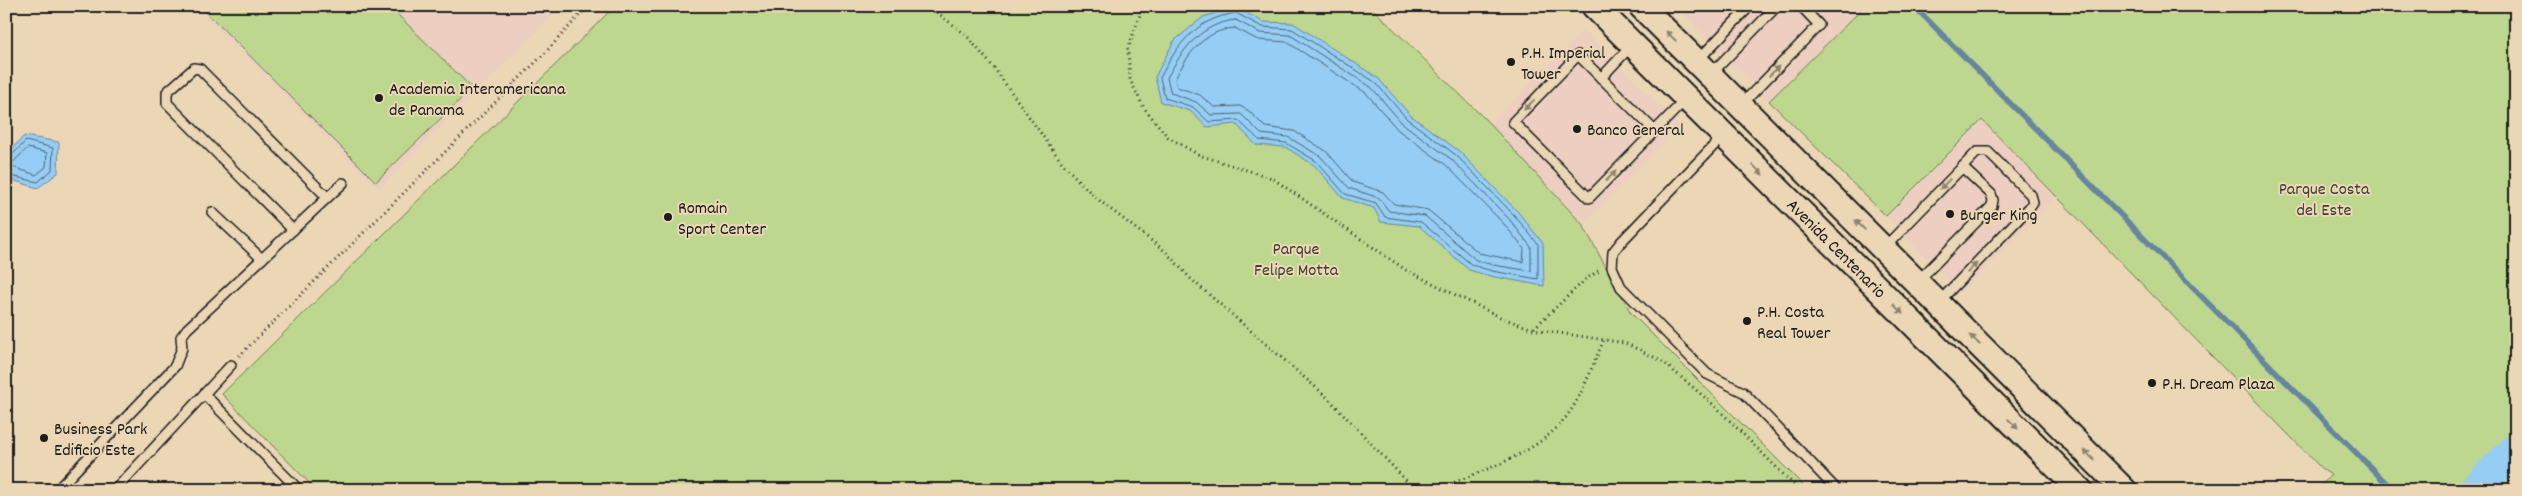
<svg xmlns="http://www.w3.org/2000/svg" width="2522" height="496" font-family="Dekko,sans-serif">
	<style>
		.built { fill: #eccfc0 }
		.green { fill: #bed78e; stroke: #6d7a55 }
		.water { fill: #95cdf4; stroke: #65869e }
		.lines { fill: none; stroke-linecap: round; stroke-linejoin: round }
		.shore { stroke: #4c6372; stroke-width: 1 }
		.stream { stroke: #65869e; stroke-width: 5.5 }
		.river { stroke: #95cdf4; stroke-width: 32 }
		.lane-casing { stroke: #1c1c1c; stroke-width: 12 }
		.secondary-casing { stroke: #1c1c1c; stroke-width: 28 }
		.path { stroke: #1c1c1c; stroke-width: 3; stroke-dasharray: 1 4; stroke-linecap: butt }
		.lane { stroke: #ebd7b5; stroke-width: 9 }
		.secondary { stroke: #ebd7b5; stroke-width: 24 }
		.oneway { fill: #8e8370 }
		.poi-dot { fill: #1c1c1c; stroke: #ebd7b5; stroke-width: 2 }
		.labels { text-anchor: middle; stroke-width: 4; stroke-linejoin: round; paint-order: stroke }
		.poi-label { font-size: 18px; fill: #1c1c1c; stroke: #ebd7b5; text-anchor: start }
		.park-label { font-size: 18px; fill: #3c4133; stroke: #ebd7b5 }
		.street-label { font-size: 18px; fill: #1c1c1c; stroke: #ebd7b5 }
	</style>
	<rect width="100%" height="100%" fill="#ebd7b5"/>
	<filter id="ink" filterUnits="userSpaceOnUse"><feTurbulence type="fractalNoise" baseFrequency=".02" numOctaves="2"/><feDisplacementMap in="SourceGraphic" scale="10" xChannelSelector="R" yChannelSelector="G"/><feConvolveMatrix kernelMatrix="1 2 1 2 8 2 1 2 1" color-interpolation-filters="sRGB"/></filter>
	<g filter="url(#ink)">
		<g class="built">
			<path d="M195,6H562L379,189Z"/>
			<path d="M1675,6H1865L1769,101Z"/>
			<path d="M1584,30L1680,126L1583,225L1490,124Z"/>
			<path d="M1981,120L2056,198L1961,293L1886,216Z"/>
		</g>
		<g class="green">
			<path d="M200,6H389L472,88L376,182Z"/>
			<path d="M615,6H1370L1490,124L1583,225L1631,313L1808,490H316L222,394Z"/>
			<path d="M1865,6H2516V490H2317L2331,475L2322,469L1982,120L1886,216L1769,101Z"/>
		</g>
		<g class="water">
			<path d="M1236,7L1263,22L1293,23L1378,78L1410,115L1459,151L1518,212L1543,243L1544,286L1490,276L1469,270L1419,226L1381,222L1374,208L1343,198L1314,165L1285,147L1256,145L1236,124L1207,127L1190,111L1161,102L1155,77L1174,41L1203,17Z"/>
			<path d="M24,136L59,142L58,173L38,188L9,179L6,181V155Z"/>
		</g>
		<g class="lines">
			<g class="shore">
				<path d="M1236,13L1262,27L1292,29L1375,82L1407,119L1456,155L1514,215L1538,244V279L1492,271L1472,265L1421,222L1385,217L1376,203L1345,194L1316,161L1286,143L1259,140L1238,120L1209,122L1193,107L1165,98L1160,78C1178,43 1196,19 1236,13Z"/>
				<path d="M1236,20L1260,33L1290,35L1371,87L1402,123L1451,159L1510,220L1531,247V271L1493,265L1476,260L1425,216L1389,211L1379,198L1349,188L1320,156L1288,137L1261,134L1241,114L1211,115L1196,102L1171,93L1167,78C1182,50 1201,23 1236,20Z"/>
				<path d="M1235,28L1258,40L1287,42L1366,93L1398,130L1446,165L1504,224L1524,249L1523,262L1479,253L1428,210L1394,204L1383,192L1353,182L1326,151L1294,131L1265,127L1249,111L1240,106L1214,107L1200,95L1177,87L1175,79C1188,54 1204,30 1235,28Z"/>
				<path d="M28,148L47,153L46,167L36,175L10,166Z"/>
				<path d="M6,158L11,156L26,141L53,148L52,170L38,182L6,175"/>
			</g>
			<path class="stream" d="M1914,6L2393,490"/>
			<path class="river" d="M2474,490L2516,449"/>
			<defs>
				<g id="lane">
					<path d="M1697,61L1750,6"/>
					<path d="M1711,74L1777,6"/>
					<path d="M1601,78L1632,45"/>
					<path d="M1742,104L1819,25L1801,6"/>
					<path d="M1655,131L1578,55L1513,122L1589,198L1686,99"/>
					<path d="M1723,136L1621,242L1613,252L1612,267L1621,287L1707,374L1743,392L1837,490"/>
					<path d="M212,212L262,259"/>
					<path d="M293,230L167,103V92L194,68L200,69L327,197"/>
					<path d="M1884,248L1977,152H1988L2031,195L2033,202L2029,208L1938,303"/>
					<path d="M1917,282L1992,206L1993,200L1991,194L1962,167"/>
					<path d="M204,394L299,490"/>
					<path d="M57,490L175,366L182,348L181,337L187,329L343,183"/>
					<path d="M115,490L231,365"/>
				</g>
				<g id="secondary">
					<path d="M1594,6L2080,490"/>
					<path d="M1641,6L2124,490"/>
				</g>
			</defs>
			<use href="#lane" class="lane-casing"/>
			<use href="#secondary" class="secondary-casing"/>
			<g class="path">
				<path d="M929,6L966,35L994,68L1063,164L1080,182L1096,198L1165,251L1191,279L1328,398L1415,490"/>
				<path d="M1143,6L1128,49L1130,80L1144,108L1168,137L1199,155L1272,178L1406,270L1502,318L1533,329L1625,343L1662,361L1715,406L1799,490"/>
				<path d="M1534,328L1586,279L1600,270"/>
				<path d="M239,356L545,53L588,6"/>
				<path d="M1436,490C1481,470 1540,455 1569,413C1584,392 1593,363 1604,340"/>
			</g>
			<use href="#lane" class="lane"/>
			<use href="#secondary" class="secondary"/>
		</g>
		<defs><path id="oneway-solid" d="M-6-.8H1V-3.2L6.5 0L1 3.2V.8H-6Z" transform="scale(1.25)"/></defs>
		<g class="oneway">
			<use href="#oneway-solid" transform="translate(1671 36) rotate(-135)"/>
			<use href="#oneway-solid" transform="translate(1774 71) rotate(-46)"/>
			<use href="#oneway-solid" transform="translate(1529 105) rotate(134)"/>
			<use href="#oneway-solid" transform="translate(1758 170) rotate(45)"/>
			<use href="#oneway-solid" transform="translate(1611 176) rotate(-45)"/>
			<use href="#oneway-solid" transform="translate(1945 184) rotate(134)"/>
			<use href="#oneway-solid" transform="translate(1860 225) rotate(-135)"/>
			<use href="#oneway-solid" transform="translate(1972 268) rotate(-46)"/>
			<use href="#oneway-solid" transform="translate(1898 309) rotate(45)"/>
			<use href="#oneway-solid" transform="translate(1975 340) rotate(-135)"/>
			<use href="#oneway-solid" transform="translate(2013 424) rotate(45)"/>
			<use href="#oneway-solid" transform="translate(2089 455) rotate(-135)"/>
		</g>
	</g>
	<g class="poi-dot">
		<circle cx="1511" cy="62" r="5"/>
		<circle cx="379" cy="98" r="5"/>
		<circle cx="1577" cy="129" r="5"/>
		<circle cx="1950" cy="214" r="5"/>
		<circle cx="668" cy="217" r="5"/>
		<circle cx="1747" cy="321" r="5"/>
		<circle cx="2152" cy="383" r="5"/>
		<circle cx="44" cy="438" r="5"/>
	</g>
	<g class="labels">
		<g class="poi-label">
			<text x="1521" y="58">P.H. Imperial<tspan x="1521" dy="21">Tower</tspan></text>
			<text x="389" y="94">Academia Interamericana<tspan x="389" dy="21">de Panama</tspan></text>
			<text x="1587" y="135">Banco General</text>
			<text x="678" y="213">Romain<tspan x="678" dy="21">Sport Center</tspan></text>
			<text x="1960" y="220">Burger King</text>
			<text x="1757" y="317">P.H. Costa<tspan x="1757" dy="21">Real Tower</tspan></text>
			<text x="2162" y="389">P.H. Dream Plaza</text>
			<text x="54" y="434">Business Park<tspan x="54" dy="21">Edificio Este</tspan></text>
		</g>
		<g class="park-label">
			<text x="2324" y="194">Parque Costa<tspan x="2324" dy="21">del Este</tspan></text>
			<text x="1296" y="254">Parque<tspan x="1296" dy="21">Felipe Motta</tspan></text>
		</g>
		<g class="street-label">
			<text transform="translate(1837 248) rotate(45)" y="6">Avenida Centenario</text>
		</g>
	</g>
	<rect width="2522" height="496" fill="none" stroke="#ebd7b5" stroke-width="25"/>
	<rect x="12" y="12" width="2497" height="471" fill="none" stroke="#1c1c1c" stroke-width="2" filter="url(#ink)"/>
</svg>
